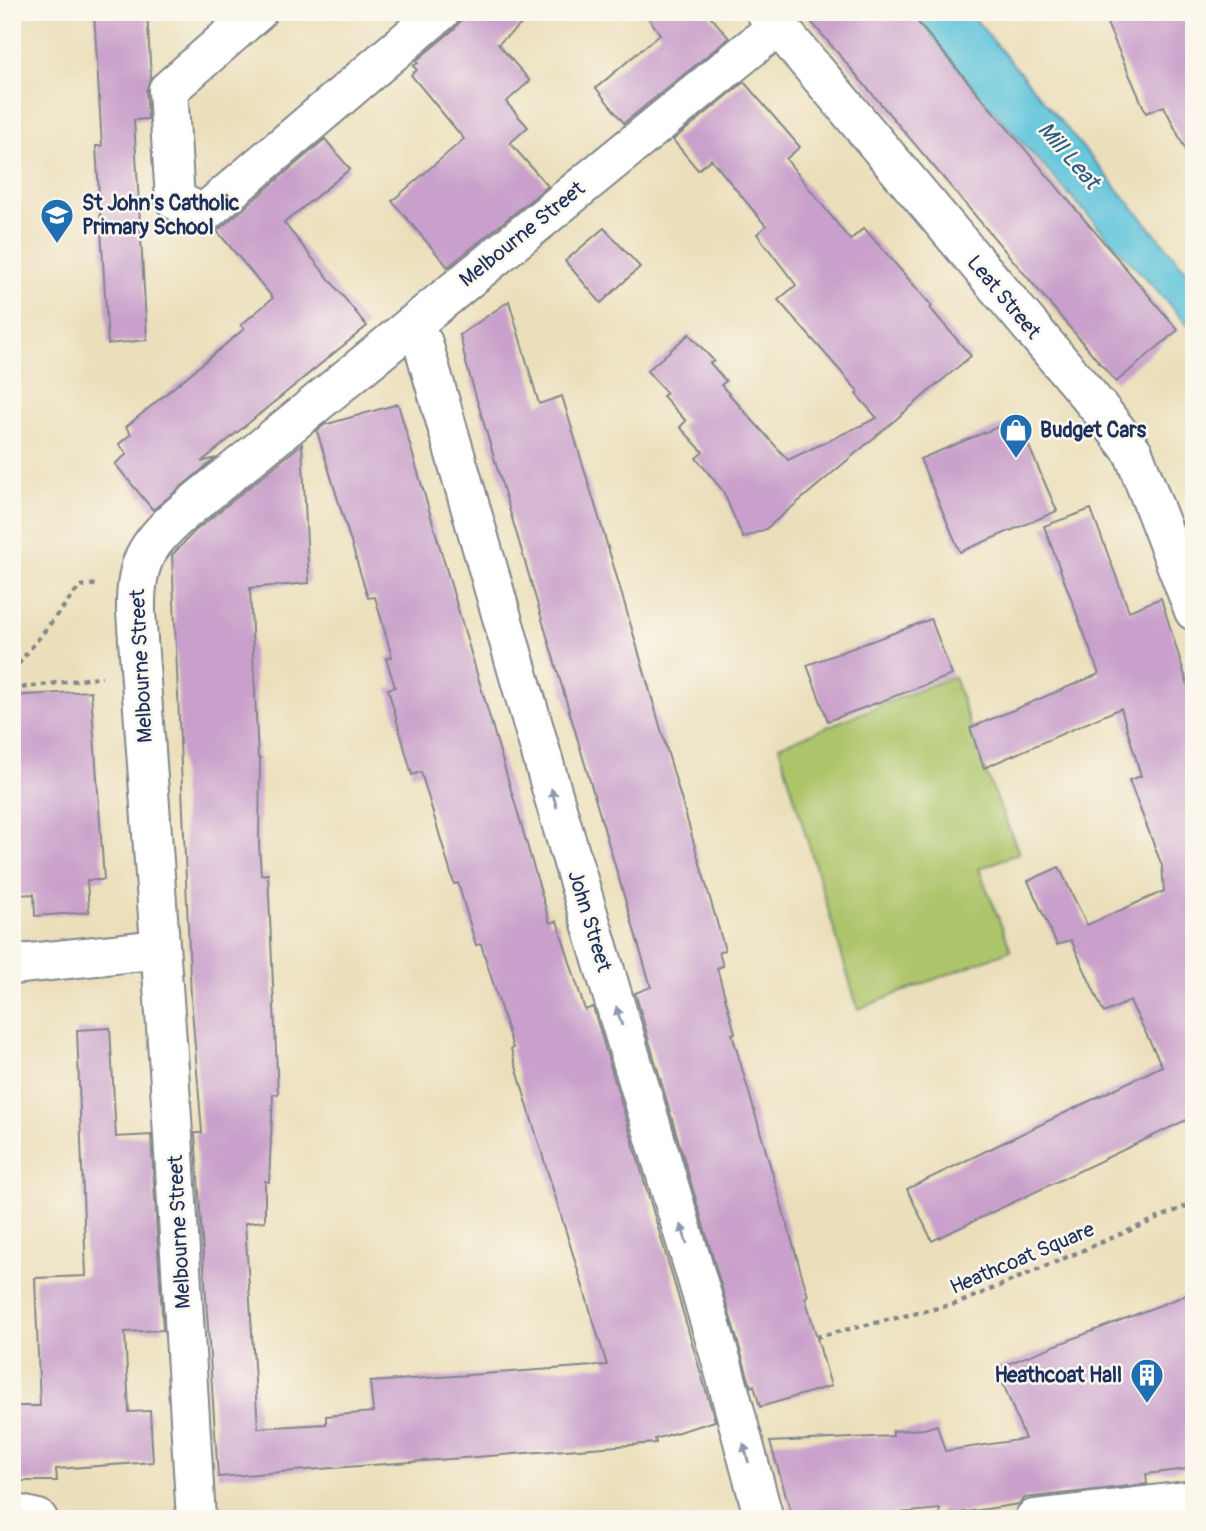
<svg xmlns="http://www.w3.org/2000/svg" width="1206" height="1531" font-family="Pangolin,sans-serif">
	<style>
		.green { fill: #adc56a; stroke: #647a64; stroke-width: 2 }
		.water { fill: #5ec4db; stroke: #3c7a9c; stroke-width: 2 }
		.building { fill: #c9a0cb }
		.lines { fill: none; stroke-linecap: round; stroke-linejoin: round }
		.minor-casing { stroke: #83878c; stroke-width: 42 }
		.major-casing { stroke: #83878c; stroke-width: 42 }
		.path { stroke: #83878c; stroke-width: 4.5; stroke-dasharray: 5 5; stroke-linecap: butt }
		.minor { stroke: #fff; stroke-width: 38 }
		.major { stroke: #fff; stroke-width: 38 }
		.oneway { fill: #8d97ae }
		.labels { text-anchor: middle; stroke-width: 5; stroke-linejoin: round; paint-order: stroke }
		.poi-label { font-size: 21px; font-weight: bold; fill: #1b2f5e; stroke: #fbf7ec; text-anchor: start }
		.street-label { font-size: 21px; fill: #1b2f5e; stroke: #fbf7ec }
		.water-label { font-size: 23px; font-style: italic; fill: #2f5c84; stroke: #fbf7ec }
	</style>
	<rect width="100%" height="100%" fill="#fbf7ec"/>
	<filter id="ink" filterUnits="userSpaceOnUse"><feTurbulence type="fractalNoise" baseFrequency=".0143" numOctaves="2"/><feDisplacementMap in="SourceGraphic" scale="14" xChannelSelector="R" yChannelSelector="G"/><feConvolveMatrix kernelMatrix="1 2 1 2 8 2 1 2 1" color-interpolation-filters="sRGB"/></filter>
	<filter id="wash" filterUnits="userSpaceOnUse"><feTurbulence type="fractalNoise" baseFrequency=".00686" numOctaves="4" result="noise"/><feDisplacementMap in="SourceGraphic" scale="28" xChannelSelector="R" yChannelSelector="G"/><feGaussianBlur stdDeviation="1.57" result="paint"/><feColorMatrix in="noise" values="0 0 0 0 0 0 0 0 0 0 0 0 0 0 0 0 0 1.4 0 .05"/><feComposite in="paint" operator="in"/></filter>
	<g filter="url(#wash)">
		<rect width="100%" height="100%" fill="#ebdfbb"/>
		<path class="green" d="M954,676L984,768L1019,853L979,869L1011,950L858,1009L779,746Z"/>
		<path class="water" d="M913,12H969L1194,280V332L980,96Z"/>
		<g id="blocks">
			<g class="building">
				<path d="M94,12H147L151,77L146,91L148,119L134,120L147,340L108,344L96,146H102Z"/>
				<path d="M468,12H536L498,44L530,81L506,102L528,127L510,143L548,186L448,267L392,201L464,139L411,75L417,70L413,66L418,63L416,61L454,29Z"/>
				<path d="M644,12H707L729,38L624,123L596,88L660,34Z"/>
				<path d="M803,12H909L1178,330L1116,382Z"/>
				<path d="M1102,12H1194V167L1164,106L1146,113Z"/>
				<path d="M744,82L800,147L786,159L850,240L864,228L932,306L930,308L971,356L766,529L743,538L723,491L696,458L703,452L680,427L686,421L663,396L667,393L647,371L689,334L714,361L710,363L726,381L721,385L788,460L877,418L856,394L858,391L778,300L796,285L757,234L766,226L711,159L698,170L673,140Z"/>
				<path d="M325,139L350,169L284,223L367,326L201,462L216,458L153,510L115,464L127,454L119,444L131,434L126,427L244,329L241,325L273,298L217,231Z"/>
				<path d="M604,228L640,267L601,303L565,261Z"/>
				<path d="M509,301L539,404L562,396L613,564L725,950L719,952L723,966L717,968L735,1033L732,1034L808,1296L805,1297L831,1386L760,1407L754,1385L751,1387L635,993L651,987L466,363L460,335Z"/>
				<path d="M398,404L550,923L557,921L585,1010L593,1007L715,1421L655,1439L656,1443L218,1477L195,1133H202L191,997L172,555L195,531L302,444L309,583L250,588L258,758H260L259,844L261,875L268,874L278,1094H273L269,1182L265,1181V1221L245,1223L258,1428L326,1424V1416L373,1412L370,1382L607,1365L532,1121L511,1049L513,1048L481,944L476,945L458,883L454,884L421,772L412,775L388,689L395,687L386,658L392,657L375,597L368,598L317,431L324,425Z"/>
				<path d="M1017,419L1057,511L960,552L920,459Z"/>
				<path d="M1091,509L1129,611L1161,598L1194,705V1131L1188,1119L932,1241L907,1189L1162,1066L1130,1001L1104,1013L1071,940L1057,945L1028,881L1059,867L1087,925L1164,891L1162,866L1129,780L1141,776L1121,708L984,768L970,728L1099,674L1044,526Z"/>
				<path d="M931,619L952,675L828,721L807,665Z"/>
				<path d="M91,691L104,880H87L89,912L35,916L34,894L15,895L12,851V696Z"/>
				<path d="M110,1028L116,1137L151,1135L163,1330L125,1332L129,1412L150,1411L153,1462L56,1469L57,1481H12V1406H40L35,1278L86,1276L77,1030Z"/>
				<path d="M1194,1292V1468L1146,1474L1147,1484L1025,1498L1019,1504L940,1516V1509L837,1519H793L770,1442L893,1436V1431L924,1429L937,1425L945,1451L1025,1439L997,1368Z"/>
			</g>
		</g>
	</g>
	<g filter="url(#ink)">
		<use href="#blocks" fill-opacity="0" stroke="#83878c" stroke-width="2"/>
		<g class="lines">
			<defs>
				<g id="minor">
					<path d="M257,12L168,90L175,200L203,214L440,12"/>
					<path d="M411,326L423,343L565,836L722,1363L764,1519"/>
					<path d="M12,965L160,949"/>
					<path d="M12,1513L38,1519"/>
					<path d="M196,1519L169,1069L136,612C135,564 145,545 181,514L778,26"/>
					<path d="M1034,1519L1194,1500"/>
				</g>
				<path id="major" d="M766,12L1104,414L1133,452L1194,611"/>
			</defs>
			<use href="#minor" class="minor-casing"/>
			<use href="#major" class="major-casing"/>
			<g class="path">
				<path d="M12,672L80,586L99,584"/>
				<path d="M12,689L102,677"/>
				<path d="M816,1337L959,1303L1194,1203"/>
			</g>
			<use href="#minor" class="minor"/>
			<use href="#major" class="major"/>
		</g>
		<defs><path id="oneway-solid" d="M-6-.8H1V-3.2L6.5 0L1 3.2V.8H-6Z" transform="scale(1.75)"/></defs>
		<g class="oneway">
			<use href="#oneway-solid" transform="translate(554 798) rotate(-106)"/>
			<use href="#oneway-solid" transform="translate(619 1016) rotate(-107)"/>
			<use href="#oneway-solid" transform="translate(684 1234) rotate(-107)"/>
			<use href="#oneway-solid" transform="translate(746 1453) rotate(-105)"/>
		</g>
	</g>
	<defs>
		<symbol id="school-pin" viewBox="-11 -11 22 30"><path d="M0 17L-7.5 6A9.5 9.5 0 1 1 7.5 6Z" fill="#1f6fb2" stroke="#fbf7ec"/><path d="M0-5L7-2L0 1L-7-2ZM-4 1L0 2.5L4 1V4Q0 6-4 4Z" fill="#fff"/></symbol>
		<symbol id="shop-pin" viewBox="-11 -11 22 30"><path d="M0 17L-7.5 6A9.5 9.5 0 1 1 7.5 6Z" fill="#1f6fb2" stroke="#fbf7ec"/><path d="M-5-2.5h2.3a2.7 3.5 0 0 1 5.4 0H5L5.5 6h-11ZM-1.5-2.5h3a1.5 2.3 0 0 0-3 0Z" fill="#fff"/></symbol>
		<symbol id="building-pin" viewBox="-11 -11 22 30"><path d="M0 17L-7.5 6A9.5 9.5 0 1 1 7.5 6Z" fill="#1f6fb2" stroke="#fbf7ec"/><path d="M-4-6H4V6H1V3H-1V6H-4ZM-2.5-4.3h1.7v1.8h-1.7ZM.8-4.3h1.7v1.8H.8ZM-2.5-1h1.7V.8h-1.7ZM.8-1h1.7V.8H.8Z" fill="#fff"/></symbol>
	</defs>
	<g fill-rule="evenodd">
		<use href="#school-pin" x="38" y="196" width="38" height="52"/>
		<use href="#shop-pin" x="997" y="411" width="38" height="52"/>
		<use href="#building-pin" x="1128" y="1356" width="38" height="52"/>
	</g>
	<g class="labels">
		<g class="poi-label">
			<text x="82" y="210">St John's Catholic<tspan x="82" dy="24">Primary School</tspan></text>
			<text x="1040" y="437">Budget Cars</text>
			<text x="1122" y="1382" text-anchor="end">Heathcoat Hall</text>
		</g>
		<g class="street-label">
			<text transform="translate(522 234) rotate(-39)" y="7">Melbourne Street</text>
			<text transform="translate(1004 297) rotate(50)" y="7">Leat Street</text>
			<text transform="translate(141 666) rotate(-93)" y="7">Melbourne Street</text>
			<text transform="translate(590 921) rotate(73)" y="7">John Street</text>
			<text transform="translate(179 1232) rotate(-93)" y="7">Melbourne Street</text>
			<text transform="translate(1022 1258) rotate(-23)" y="7">Heathcoat Square</text>
		</g>
		<g class="water-label">
			<text transform="translate(1069 155) rotate(49)" y="8">Mill Leat</text>
		</g>
	</g>
	<rect width="1206" height="1531" fill="none" stroke="#fbf7ec" stroke-width="42"/>
</svg>
